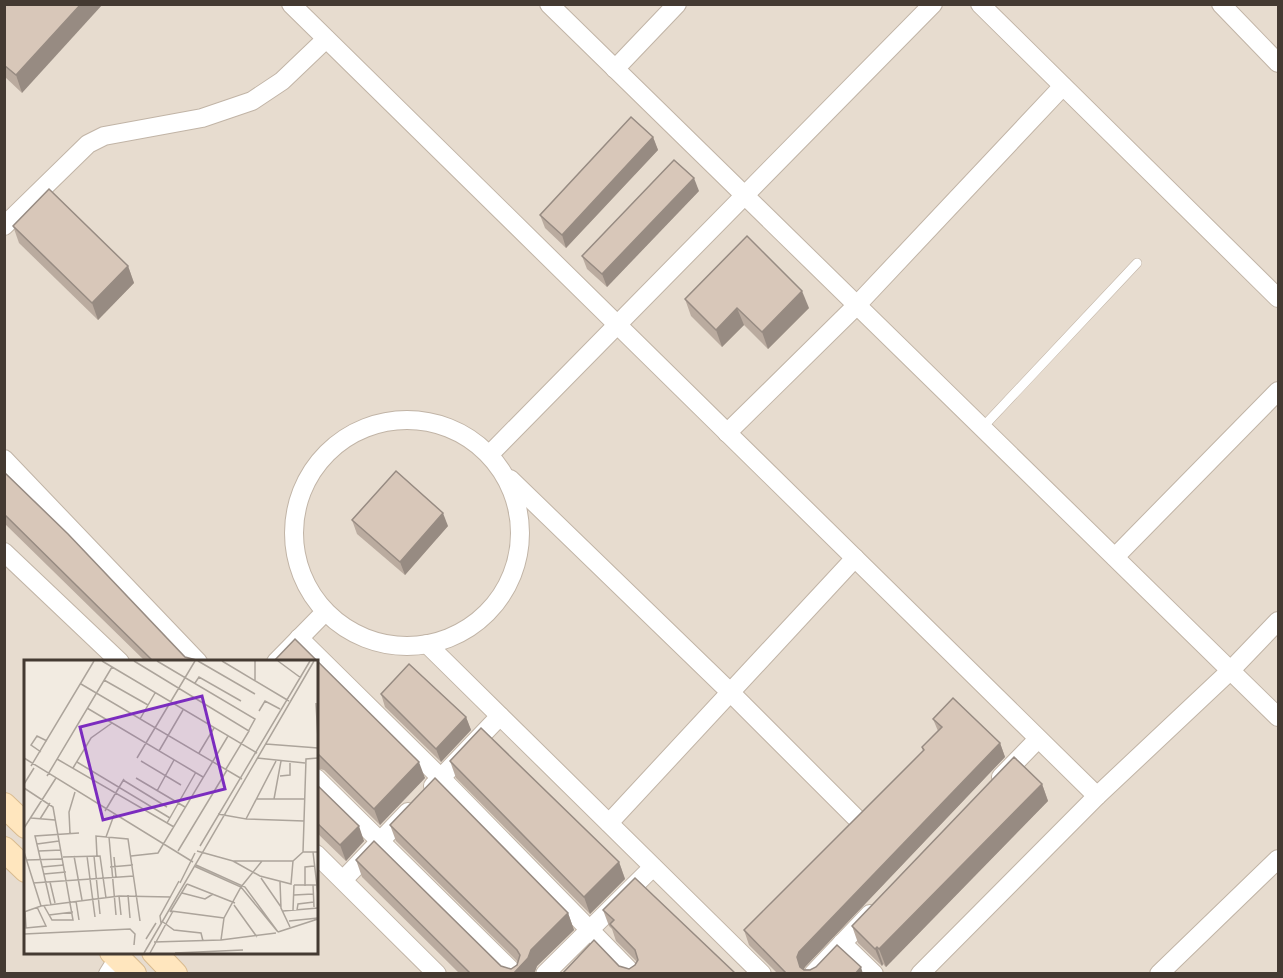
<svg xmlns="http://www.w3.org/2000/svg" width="1283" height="978" font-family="Lato,sans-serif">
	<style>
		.residential { fill: #e7dccf; fill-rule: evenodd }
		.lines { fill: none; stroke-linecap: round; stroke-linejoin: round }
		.lane-casing { stroke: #c1b4a6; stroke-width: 10 }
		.street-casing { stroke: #c1b4a6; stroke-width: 20 }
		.secondary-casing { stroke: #d9bb8f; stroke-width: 26 }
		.lane { stroke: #fff; stroke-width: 9 }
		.street { stroke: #fff; stroke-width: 18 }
		.secondary { stroke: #ffe6be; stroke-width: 24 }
		.wall { fill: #baab9f }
		.shaded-wall { fill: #978b82 }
		.building { fill: #d8c7b9; stroke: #978b82; stroke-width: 1.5 }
		.inset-road { fill: none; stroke: #aca49b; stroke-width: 1.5 }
		.view { fill: #7b2cbf; fill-opacity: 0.15; stroke: #7b2cbf; stroke-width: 3 }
		.inset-edge { fill: none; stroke: #443a32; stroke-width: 3 }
	</style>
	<rect width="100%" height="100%" fill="#f2ebe1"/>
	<path class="residential" d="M5,5H1278V973L5,974ZM26,662H316V952H26Z"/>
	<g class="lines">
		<defs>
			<path id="lane" d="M982,428L1137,263"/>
			<g id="street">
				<path d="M291,4L1097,796"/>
				<path d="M549,4L1278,717"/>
				<path d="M980,4L1278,298"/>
				<path d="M1221,4L1278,63"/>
				<path d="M615,69L677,4"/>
				<path d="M4,226L88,144L104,136L202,118L252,101L282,81L326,39"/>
				<circle cx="407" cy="533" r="113"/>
				<path d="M727,433L856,306L1063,86"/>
				<path d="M490,454L933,4"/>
				<path d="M4,459L198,662"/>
				<path d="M510,479L730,692L858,820"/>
				<path d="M4,552L120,662"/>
				<path d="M1115,557L1278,391"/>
				<path d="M299,638L441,778L633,974"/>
				<path d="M427,644L762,974"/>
				<path d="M276,662L325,612"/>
				<path d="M1001,777L1038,739"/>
				<path d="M316,778L515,974"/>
				<path d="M433,786L500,716"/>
				<path d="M609,823L855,558"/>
				<path d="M316,854L437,974"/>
				<path d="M343,880L408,812"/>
				<path d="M842,943L874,974"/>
				<path d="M108,974L118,958"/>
				<path d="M545,974L653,867"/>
				<path d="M813,974L870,914"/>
				<path d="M920,974L1097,796L1231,670L1278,621"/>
				<path d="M1159,974L1278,859"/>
			</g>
			<g id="secondary">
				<path d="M4,805L26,826"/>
				<path d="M4,849L26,870"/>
				<path d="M112,952L134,974"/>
				<path d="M154,952L175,974"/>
			</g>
		</defs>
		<use href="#lane" class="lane-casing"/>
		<use href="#street" class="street-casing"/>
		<use href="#secondary" class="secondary-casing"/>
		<use href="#lane" class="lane"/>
		<use href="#street" class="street"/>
		<use href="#secondary" class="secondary"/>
	</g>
	<g class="wall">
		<path d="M4,4L22,93L4,76Z"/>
		<path d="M653,137L658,150L566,248L545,228L540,215Z"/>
		<path d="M699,191L607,287L587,269L582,256Z"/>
		<path d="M13,226L128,266L134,283L98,320L19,243Z"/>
		<path d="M685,299L809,308L768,349L744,325L722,347L691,316Z"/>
		<path d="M4,472L185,657L197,662H146L4,523Z"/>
		<path d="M352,520L448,526L405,575L357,534Z"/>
		<path d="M316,662L425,778L380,825L324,770L316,768Z"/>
		<path d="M381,694L466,717L471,730L441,762L385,707Z"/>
		<path d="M933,719L1000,743L1005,757L805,967L803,969L863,974H778L749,945L744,930L923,751L922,747L938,731Z"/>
		<path d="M450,761L619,862L625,879L590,914L456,778Z"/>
		<path d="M316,784L364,841L346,861L316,832Z"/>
		<path d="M1042,784L1048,801L886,967L883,964L882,966L858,943L852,926Z"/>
		<path d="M390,825L568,913L574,930L537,966L534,974H460L362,877L356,860L501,966L511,969L517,965L518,962L396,841Z"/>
		<path d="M603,910L736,974H562L619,966L629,969L635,965L637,962L616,941L612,929L609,926Z"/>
	</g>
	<g class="shaded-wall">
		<path d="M81,4H103L22,93L16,75Z"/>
		<path d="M653,137L658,150L566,248L562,235Z"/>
		<path d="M694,178L699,191L607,287L602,274Z"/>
		<path d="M128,266L134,283L98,320L92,303Z"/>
		<path d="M802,291L809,308L768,349L762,332Z"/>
		<path d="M737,308L744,325L722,347L716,330Z"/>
		<path d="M443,513L448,526L405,575L400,562Z"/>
		<path d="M466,717L471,730L441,762L436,749Z"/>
		<path d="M1000,743L1005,757L805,967L802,974L797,957L799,952Z"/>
		<path d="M419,762L425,778L380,825L374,809Z"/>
		<path d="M1042,784L1048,801L886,967L879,949Z"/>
		<path d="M359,826L364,841L346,861L340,845Z"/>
		<path d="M619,862L625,879L590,914L584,897Z"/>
		<path d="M568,913L574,930L537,966L534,974H513L531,950Z"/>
		<path d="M877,947L883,964L882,966L875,949Z"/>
		<path d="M861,967L863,974H855Z"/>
	</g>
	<g class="building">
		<path d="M4,4H81L16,75L4,65Z"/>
		<path d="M631,117L653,137L562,235L540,215Z"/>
		<path d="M674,160L694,178L602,274L582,256Z"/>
		<path d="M49,189L128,266L92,303L13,226Z"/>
		<path d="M747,236L802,291L762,332L737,308L716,330L685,299Z"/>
		<path d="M396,471L443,513L400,562L352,520Z"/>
		<path d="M4,472L68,534L185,657L196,660L197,662H154L4,514Z"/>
		<path d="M295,639L419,762L374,809L318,754H316V662H273Z"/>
		<path d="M409,664L466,717L436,749L381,694Z"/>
		<path d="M953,698L1000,743L799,952L797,957L800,967L804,970H810L816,967L837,945L861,967L855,974H787L744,930L924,750L922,747L942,727L933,719Z"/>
		<path d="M481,728L619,862L584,897L450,761Z"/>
		<path d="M1014,757L1042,784L879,949L877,947L875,949L852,926Z"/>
		<path d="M435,778L568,913L531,950L528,958L513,974H471L356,860L374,841L501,966L511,969L517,965L520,955L517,950L390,825Z"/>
		<path d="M316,784L359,826L340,845L316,822Z"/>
		<path d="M635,878L736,974H562L594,940L619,966L629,969L635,965L638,960L635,950L610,924L614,920L603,910Z"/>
	</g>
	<g transform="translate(24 660)">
		<rect width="294" height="294" fill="#f2ebe1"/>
		<path class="inset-road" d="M78,1L233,93M110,1L225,71L202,109M133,1L231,59L225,70M174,1L231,34M198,1L265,41M254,1L277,18M80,20L124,45M231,20V1M171,23L175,17L217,41M57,24L218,119M292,43L294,79M63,48L179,117M235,51L241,41L256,49M116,59L131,33M242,84L294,88M135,91L159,50M17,92L7,85L13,76L23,81M175,93L190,68M0,98L169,202M113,98L171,1M233,98L281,103M33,99L150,167M117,101L157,125M53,102L146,158M7,106L70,1M49,108L67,78L88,63M23,116L88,7M256,116L266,115V103M112,118L161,147M99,120L143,147M0,124L10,108M0,128L29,147L49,260H28L20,246M133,131L150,100M233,139H280M250,139L257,101M81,151L100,119M194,154L222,159L252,101M7,158L31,160M16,159L26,143M222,159L280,161M143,163L172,112M0,168L32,118M46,173L45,152L51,132M82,177L90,155M85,177L92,255M13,184L35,181M176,186L286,1M15,191L37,190M154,191L203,110M173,191L209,201H269L279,192H294M0,192L17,246M279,192L282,99L294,98M289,192L294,235M50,196L58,240M63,196L71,257M70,196L76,254M73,196L72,176L104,179L116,261M107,196L134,193L204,76M39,197L76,196L82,238M90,197L92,217M2,200L39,199M209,201L236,216L267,224L269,201M172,205L221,227L254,272M170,206L217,227L254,272M18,207L40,205M86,207L109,205M20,214L42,212M237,218L257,247M26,222L31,243M256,222L257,248L266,267M9,223L110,216M156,223L171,193M163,224L211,243M270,225H293M289,225L290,247M281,226V207L290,206M158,233L181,239L189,234M104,235L106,258M270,235L289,234M95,236L97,255M52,241L55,260M27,245L11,176L55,173M210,245L233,277M269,250L270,225M273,250L274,244L290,242M147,251L200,258M259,251L294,248M0,252L17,246L95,236L147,237M1,252L2,268L22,266L13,247M146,252L163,224M25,255L49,252M265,261L294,258M139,262L150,270L177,273L179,281M137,263L136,256L155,221M254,272L294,259M0,274L106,269L111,274L110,285M122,279L132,263M197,280L200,258L217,227L238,201M130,282L197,280L252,273M120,293L290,1M126,293L149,251M151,293L219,290"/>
		<path class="view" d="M178,36L201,129L79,160L56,67Z"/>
		<rect width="294" height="294" class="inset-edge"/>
	</g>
	<rect width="1283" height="978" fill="none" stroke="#443a32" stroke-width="12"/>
</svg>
